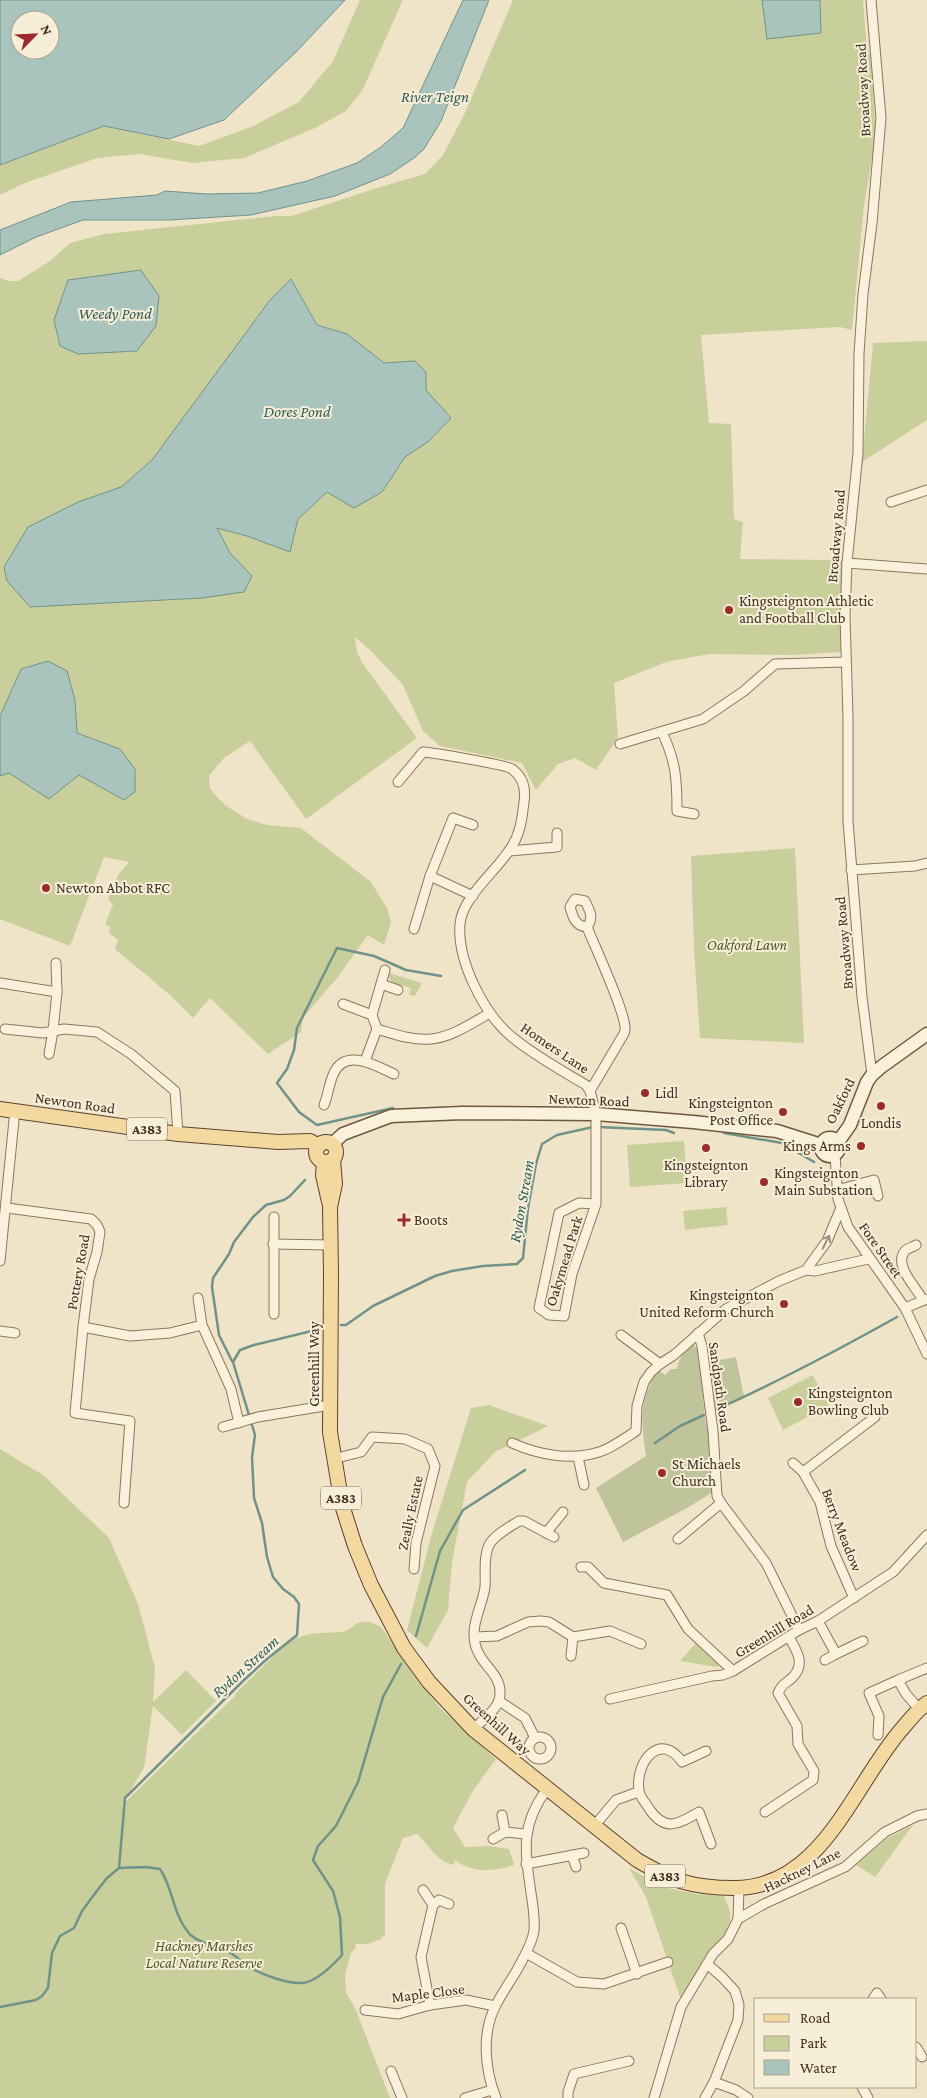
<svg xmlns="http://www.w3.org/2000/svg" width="927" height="2098" font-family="'Crimson Pro',serif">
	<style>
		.green { fill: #c9cf9b; fill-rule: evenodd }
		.cemetery { fill: #bfc49a }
		.water { fill: #a9c4bc; stroke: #6f938a; fill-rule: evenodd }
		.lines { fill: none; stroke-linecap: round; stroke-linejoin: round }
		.stream { stroke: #6f938a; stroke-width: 2.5 }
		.street-casing { stroke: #8d765c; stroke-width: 11 }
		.secondary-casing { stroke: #6f573f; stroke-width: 15 }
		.primary-casing { stroke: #5b4430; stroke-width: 16 }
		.street { stroke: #faf1dc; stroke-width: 9 }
		.secondary { stroke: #faf1dc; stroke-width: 12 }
		.primary { stroke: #f3d9a0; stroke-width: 14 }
		.oneway { stroke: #9c907e }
		.poi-dot { fill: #9e2a2b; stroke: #f7eed8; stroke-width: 2 }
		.labels { text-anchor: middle; stroke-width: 4; stroke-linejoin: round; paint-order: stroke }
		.shield { fill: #f7eed8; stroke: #756857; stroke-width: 1 }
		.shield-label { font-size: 14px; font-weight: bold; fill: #3d2e20 }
		.street-label { font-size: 15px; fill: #3d2e20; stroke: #f7eed8 }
		.poi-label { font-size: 15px; fill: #3d2e20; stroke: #f7eed8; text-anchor: start }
		.park-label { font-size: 15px; font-style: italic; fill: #4d5a26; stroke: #f7eed8 }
		.water-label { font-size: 16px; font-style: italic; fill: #2f5d5a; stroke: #f7eed8 }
	</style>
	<rect width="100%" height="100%" fill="#f0e4c8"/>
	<g class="green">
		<path d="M360,0H403L362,91L346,111L315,128L244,158L192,163L140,154L97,158L25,183L0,195V165L104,126L199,146L251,127L299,102L333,61Z"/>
		<path d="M513,0H762L767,38L821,32L820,0H863L866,38L871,60L876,136L864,205L852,330L840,327L701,335L709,423L731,424L734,519L743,522L740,559L842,560L841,652L791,655L709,654L666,662L614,683L618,738L596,770L575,758L558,764L536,790L522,763L440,746L423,731L403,685L372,652L355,637L357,652L363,664L417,738L306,819L250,741L224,758L209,776L210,789L225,805L247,819L267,825L301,828L371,882L387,908L391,922L384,945L368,935L337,978L303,1018L301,1032L268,1054L210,998L193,1018L170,995L115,949L118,940L109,933L110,927L105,924L113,905L108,899L118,875L129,862L104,857L70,946L0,919V776L9,773L49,799L79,775L124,800L120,749L77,733L75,700L21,669L0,716V278L9,281H18L50,261L70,243L104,234L276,216H291L377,188L425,174L443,155L464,115ZM291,279L317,325L347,334L384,363L426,372V390L451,418L428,442L405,457L382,492L354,508L327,492L298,519L247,536L217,528L230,553L252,576L78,502L121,487L152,460Z"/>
		<path d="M927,341V420L862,462L873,343Z"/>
		<path d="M795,848L804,1043L700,1038L694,949L691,856Z"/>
		<path d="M389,973L422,983L415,996L409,995L411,988L392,983L389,977Z"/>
		<path d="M684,1141L687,1183L630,1187L627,1145Z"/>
		<path d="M726,1207L728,1225L685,1230L683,1211Z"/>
		<path d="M813,1375L829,1406L783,1430L768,1398Z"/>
		<path d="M489,1405L548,1426L495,1452L467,1482L452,1562L448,1610L427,1648L407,1630L432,1533L471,1408Z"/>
		<path d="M0,1449L43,1475L109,1538L138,1604L155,1668L153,1702L186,1670L216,1701L182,1735L153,1706L144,1768L121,1806L236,1695H234L294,1636L299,1638C307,1631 333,1634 345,1631C351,1629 356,1622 362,1622C369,1621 376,1624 381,1627L424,1687L440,1708L496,1759L473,1791L453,1828L465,1847L488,1846L509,1849L514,1865C494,1871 473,1874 455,1860L454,1865C437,1862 429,1845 417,1834L403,1838L385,1884V1937L382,1936V1939L367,1944H356L355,1949L351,1953L345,1974L346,1992L356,2010L390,2098H0Z"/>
		<path d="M697,1642L720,1665L716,1667L680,1661Z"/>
		<path d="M913,1825L875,1877L856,1865L886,1839Z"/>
		<path d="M629,1868L663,1887L696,1894L724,1896L730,1911V1921L725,1934L714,1946L681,2000L646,1897Z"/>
	</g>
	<g class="cemetery">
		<path d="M693,1344L699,1351L705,1419L711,1444L713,1492L689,1507L623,1542L596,1488L646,1456C641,1421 638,1398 660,1368V1371L665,1375L671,1369H677C679,1358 683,1352 693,1344Z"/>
		<path d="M736,1357L744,1397L712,1410L707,1362Z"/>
	</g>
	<g class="water">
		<path d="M0,0H345L296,52L224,120L169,139L104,126L0,165ZM20,20H50V50H20Z"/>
		<path d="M463,0H489L441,121L424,149L414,158L390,174L335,196L251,215L169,220H83L36,237L0,255V230L71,202L157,195L165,191L207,194L258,193L307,181L357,163L381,147L403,128Z"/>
		<path d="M762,0H820L821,33L767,39Z"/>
		<path d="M141,270L159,296L156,326L137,351L78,354L60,346L54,320L68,280Z"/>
		<path d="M291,279L317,325L347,334L384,363L415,361L426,372V390L451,418L428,442L405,457L382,492L354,508L327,492L298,519L290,552L247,536L217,528L230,553L252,576L244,592L202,598L30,607L7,581L4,567L28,527L78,502L121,487L152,460L270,300Z"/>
		<path d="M48,661L67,671L75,700L77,733L120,749L135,769V792L124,800L79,775L49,799L9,773L0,776V716L21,669Z"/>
	</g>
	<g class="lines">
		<g class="stream">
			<path d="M393,1108L317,1125L299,1112L277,1083L287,1069L294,1050L297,1028L337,948L374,956L406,970L441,976"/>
			<path d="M598,1127L666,1130L674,1133"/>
			<path d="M724,1133L782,1143L814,1162"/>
			<path d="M341,1325H346L373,1306L435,1276L452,1271L483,1266L517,1264L523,1258L528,1208L536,1164L542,1144L557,1135L593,1127"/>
			<path d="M232,1361L219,1335L212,1287L213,1278L229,1254L234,1242L253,1217L266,1205L284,1200L290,1196L305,1180"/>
			<path d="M713,1411C776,1383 836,1351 897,1317"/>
			<path d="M655,1443L680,1426L704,1415"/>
			<path d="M416,1636L440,1551L463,1510L525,1470"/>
			<path d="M119,1868L146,1867L160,1869C173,1888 173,1914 188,1932C197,1944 217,1944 229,1952C237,1956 243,1964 251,1968C263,1975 288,1984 302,1983C317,1982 333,1965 342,1955L340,1917L333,1891L313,1860L318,1846L336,1826L358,1782L383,1697L401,1664"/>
			<path d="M0,2007L36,2000L42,1996L48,1988L52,1953L60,1936L74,1928L82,1911L96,1892L107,1878L119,1868L125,1798L243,1681L267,1659L297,1635L299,1604L294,1597L283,1589L273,1577L267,1557L262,1523L254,1498L252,1457L255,1435L233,1362L240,1350L254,1345L320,1329"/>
		</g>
		<defs>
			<g id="street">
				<path d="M871,0L881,118L872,223L863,294L859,354L858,453L847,563L845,616L848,717V821L862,997L872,1075"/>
				<path d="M891,502L927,490"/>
				<path d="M847,563L927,569"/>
				<path d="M662,732C676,762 677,779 677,811L694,814"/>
				<path d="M620,744L703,719L744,691L775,664L845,662"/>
				<path d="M398,782L423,752C435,753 507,765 512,769C523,777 526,789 524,802C522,820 520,837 508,852C494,873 462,898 460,924C457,961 484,1014 512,1037C535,1056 561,1070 586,1085L590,1091L596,1114V1204L572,1274L564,1316L549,1315L539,1308L559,1213L579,1203L596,1204"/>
				<path d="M509,851L557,847V833"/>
				<path d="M851,870L915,866L927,863"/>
				<path d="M430,876L473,896"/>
				<path d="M587,927C594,918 590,911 585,901L575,899L570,907C573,917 575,926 587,927C594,945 627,1015 625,1030C625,1033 623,1035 622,1037L590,1091"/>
				<path d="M414,929L430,876L453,818L473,825"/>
				<path d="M56,963L57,992L53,1031L64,1029L97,1032L131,1054L175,1091L178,1134"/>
				<path d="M0,983L57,992"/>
				<path d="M381,984L398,990"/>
				<path d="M343,1004L372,1015"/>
				<path d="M5,1029L43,1033L53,1031L49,1054"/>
				<path d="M377,1029C394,1034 413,1041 431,1039C452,1037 472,1023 490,1013"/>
				<path d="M365,1061L377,1029L372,1015L385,970"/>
				<path d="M324,1105C328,1095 329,1084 333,1075C344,1047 375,1065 394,1074"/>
				<path d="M835,1155L838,1199L848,1227L905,1308L927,1354"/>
				<path d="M837,1190L874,1180L878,1196"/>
				<path d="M7,1208L91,1219L97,1225L100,1232L97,1252L89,1279L83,1327L130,1336L170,1333L202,1325"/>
				<path d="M274,1217V1314"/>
				<path d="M273,1244L330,1245"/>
				<path d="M916,1245C913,1247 907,1248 905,1251C893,1265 916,1287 923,1300"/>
				<path d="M0,1261L15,1110"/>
				<path d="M806,1270L815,1271L868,1259"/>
				<path d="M198,1298L202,1325L231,1389L239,1423"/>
				<path d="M905,1308L927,1299"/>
				<path d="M83,1327L75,1413L130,1421L124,1503"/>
				<path d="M0,1331L15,1333"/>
				<path d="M698,1333L702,1346L713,1431L717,1496L721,1503L766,1563L799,1630"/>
				<path d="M621,1335L660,1364"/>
				<path d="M223,1427L258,1417L330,1405"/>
				<path d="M512,1443C539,1455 571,1461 599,1452C612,1448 625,1438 636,1431L637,1406L641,1392L644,1382L651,1372L660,1364L674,1355L726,1309L779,1281L806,1270L827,1241L840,1210"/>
				<path d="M578,1457L584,1485"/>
				<path d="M333,1459L361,1452L372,1437L405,1439L428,1449L435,1466L416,1543L414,1569"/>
				<path d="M793,1463L803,1472L820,1502L831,1546L854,1598"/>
				<path d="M803,1472L875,1417"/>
				<path d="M546,1533L563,1512"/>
				<path d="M678,1539L721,1503"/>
				<path d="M581,1567H588L604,1583L667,1595L688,1629L733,1671"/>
				<path d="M818,1621L836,1654L825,1660"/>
				<path d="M475,1637L497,1636L528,1622L540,1621L549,1622L573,1637L610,1631L641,1644"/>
				<path d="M836,1654L863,1641"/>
				<path d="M571,1656L573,1637"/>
				<path d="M898,1680L927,1668"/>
				<path d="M610,1699L712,1676L723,1675L733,1671L799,1630L818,1621L893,1572L927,1535"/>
				<path d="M499,1701L525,1718L535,1738"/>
				<path d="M473,1729C483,1720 500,1708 500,1694C501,1676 486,1668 479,1654C466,1630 482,1609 485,1587C486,1573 483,1558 489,1545C494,1535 510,1527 519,1521H524L554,1537"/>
				<path d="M878,1735L879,1716L869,1693L898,1680L906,1694L919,1709"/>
				<circle cx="540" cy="1748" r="11"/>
				<path d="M706,1751L682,1762C661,1731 635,1761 639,1790C639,1797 647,1804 650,1810C666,1833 680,1823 699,1812L711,1844"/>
				<path d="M765,1812L813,1780L814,1771L798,1744L797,1726L778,1693C783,1682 786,1684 793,1677C806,1663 796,1650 789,1637"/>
				<path d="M502,1815L505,1832L526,1834"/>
				<path d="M595,1825L616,1800L638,1792"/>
				<path d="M493,1839L505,1832"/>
				<path d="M572,1855L576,1867"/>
				<path d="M526,1864L584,1853"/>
				<path d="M423,1890L433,1905L421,1957L430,2005"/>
				<path d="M433,1905L439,1900L449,1904"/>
				<path d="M738,1919L764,1904L845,1867L885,1832L917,1816L927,1814"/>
				<path d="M621,1928L637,1974"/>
				<path d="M526,1953L577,1982L604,1984L668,1962"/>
				<path d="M873,1999L877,1993L881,1999"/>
				<path d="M365,2010L398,2014L430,2005L466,2000L495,2006"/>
				<path d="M916,2047L922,2057"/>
				<path d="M391,2071L402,2098"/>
				<path d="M714,2082L736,2090L748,2098"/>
				<path d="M862,2087L868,2098"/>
				<path d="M465,2098L492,2090"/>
				<path d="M496,2098C485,2070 481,2033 496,2005C502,1993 510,1982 517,1970C523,1958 532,1945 534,1931C535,1920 533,1905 531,1893C525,1851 520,1825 547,1789"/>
				<path d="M568,2098V2092L574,2074L629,2061"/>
				<path d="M654,2098L681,2007L713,1954L728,1939L738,1919L739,1888"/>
				<path d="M705,2098L714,2082L738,2020L739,2005L735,1991L721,1976L707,1964"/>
			</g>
			<g id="secondary">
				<circle cx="830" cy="1147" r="9"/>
				<path d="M838,1142L850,1125L867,1082L872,1075L881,1067L927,1034"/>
				<path d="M332,1144L343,1134L391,1116L462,1113L596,1114L693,1122L777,1131L821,1145"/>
			</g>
			<g id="primary">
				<path d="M0,1109L178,1134L278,1142L310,1141L319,1146"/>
				<circle cx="326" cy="1152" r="10"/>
				<path d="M333,1159L335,1184L330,1207L331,1273L330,1432L342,1505L355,1546L371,1585L404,1648L429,1682L473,1729L637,1860C673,1881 692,1888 734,1888C822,1888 852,1787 901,1730C909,1721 916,1711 927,1703"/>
				<path d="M324,1162L323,1175L329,1202"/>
			</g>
		</defs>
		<use href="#street" class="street-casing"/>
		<use href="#secondary" class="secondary-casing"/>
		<use href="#primary" class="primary-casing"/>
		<use href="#street" class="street"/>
		<use href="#secondary" class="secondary"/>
		<use href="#primary" class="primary"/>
	</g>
	<defs><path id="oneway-shaft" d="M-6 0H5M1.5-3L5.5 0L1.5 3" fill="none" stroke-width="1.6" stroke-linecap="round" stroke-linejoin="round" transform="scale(1.25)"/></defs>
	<use class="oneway" href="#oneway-shaft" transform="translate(826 1242) rotate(-63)"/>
	<g class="poi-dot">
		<circle cx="729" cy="610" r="5"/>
		<circle cx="46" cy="888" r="5"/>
		<circle cx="645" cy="1093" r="5"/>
		<circle cx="881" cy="1106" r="5"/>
		<circle cx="783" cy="1112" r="5"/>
		<circle cx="861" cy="1146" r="5"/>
		<circle cx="706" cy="1148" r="5"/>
		<circle cx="764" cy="1182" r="5"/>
		<path d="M401.5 1212.5h5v5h5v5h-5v5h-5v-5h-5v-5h5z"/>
		<circle cx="784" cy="1304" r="5"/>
		<circle cx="798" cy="1402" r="5"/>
		<circle cx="662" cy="1473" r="5"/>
	</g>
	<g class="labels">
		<g class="shield">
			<rect x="127" y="1117.5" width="40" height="23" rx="4"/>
			<rect x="321" y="1486.5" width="40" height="23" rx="4"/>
			<rect x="645" y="1864.5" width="40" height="23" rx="4"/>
		</g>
		<g class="shield-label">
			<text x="147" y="1134">A383</text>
			<text x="341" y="1503">A383</text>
			<text x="665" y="1881">A383</text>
		</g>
		<g class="street-label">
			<text transform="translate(863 90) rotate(-93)" y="5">Broadway Road</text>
			<text transform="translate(836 536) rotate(-85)" y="5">Broadway Road</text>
			<text transform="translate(844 943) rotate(-95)" y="5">Broadway Road</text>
			<text transform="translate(555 1048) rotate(34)" y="5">Homers Lane</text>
			<text transform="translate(589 1100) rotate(2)" y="5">Newton Road</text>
			<text transform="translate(840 1101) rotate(-64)" y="5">Oakford</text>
			<text transform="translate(75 1103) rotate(8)" y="5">Newton Road</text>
			<text transform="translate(881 1250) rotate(55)" y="5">Fore Street</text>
			<text transform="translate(564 1261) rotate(-73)" y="5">Oakymead Park</text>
			<text transform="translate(78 1272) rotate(-80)" y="5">Pottery Road</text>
			<text transform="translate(314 1364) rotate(-90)" y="5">Greenhill Way</text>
			<text transform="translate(720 1387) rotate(82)" y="5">Sandpath Road</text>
			<text transform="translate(410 1513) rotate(-78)" y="5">Zeally Estate</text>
			<text transform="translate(842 1530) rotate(69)" y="5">Berry Meadow</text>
			<text transform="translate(774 1631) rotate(-31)" y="5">Greenhill Road</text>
			<text transform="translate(497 1724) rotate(42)" y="5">Greenhill Way</text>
			<text transform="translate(802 1870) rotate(-26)" y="5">Hackney Lane</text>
			<text transform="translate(428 1993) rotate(-7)" y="5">Maple Close</text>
		</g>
		<g class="poi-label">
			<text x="739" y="606">Kingsteignton Athletic<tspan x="739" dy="17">and Football Club</tspan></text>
			<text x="56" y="893">Newton Abbot RFC</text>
			<text x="655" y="1098">Lidl</text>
			<text x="773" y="1108" text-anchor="end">Kingsteignton<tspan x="773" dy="17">Post Office</tspan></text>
			<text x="881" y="1128" text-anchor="middle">Londis</text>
			<text x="851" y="1151" text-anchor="end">Kings Arms</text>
			<text x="706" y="1170" text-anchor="middle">Kingsteignton<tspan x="706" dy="17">Library</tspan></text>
			<text x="774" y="1178">Kingsteignton<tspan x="774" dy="17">Main Substation</tspan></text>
			<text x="414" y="1225">Boots</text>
			<text x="774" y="1300" text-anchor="end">Kingsteignton<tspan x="774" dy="17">United Reform Church</tspan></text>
			<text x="808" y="1398">Kingsteignton<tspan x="808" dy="17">Bowling Club</tspan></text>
			<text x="672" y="1469">St Michaels<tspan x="672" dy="17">Church</tspan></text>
		</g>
		<g class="park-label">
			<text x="747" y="950">Oakford Lawn</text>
			<text x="204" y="1951">Hackney Marshes<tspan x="204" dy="17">Local Nature Reserve</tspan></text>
		</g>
		<g class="water-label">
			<text x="435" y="102">River Teign</text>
			<text x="115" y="319">Weedy Pond</text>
			<text x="297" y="417">Dores Pond</text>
			<text transform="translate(521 1201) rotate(-80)" y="6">Rydon Stream</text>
			<text transform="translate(245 1666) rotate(-42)" y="6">Rydon Stream</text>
		</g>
	</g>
	<rect x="754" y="1998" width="162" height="90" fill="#f7eed8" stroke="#ada18e"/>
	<rect x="764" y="2014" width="25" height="8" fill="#f3d9a0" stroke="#ada18e"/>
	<text x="800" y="2023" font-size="15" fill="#3d2e20">Road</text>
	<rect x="764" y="2036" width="25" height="15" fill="#c9cf9b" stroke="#ada18e"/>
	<text x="800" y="2048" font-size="15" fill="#3d2e20">Park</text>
	<rect x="764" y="2060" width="25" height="15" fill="#a9c4bc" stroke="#ada18e"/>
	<text x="800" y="2073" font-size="15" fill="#3d2e20">Water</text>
	<g transform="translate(35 35) rotate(66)"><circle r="24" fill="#f7eed8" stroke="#ada18e"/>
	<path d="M0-4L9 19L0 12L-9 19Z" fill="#9e2a2b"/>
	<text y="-8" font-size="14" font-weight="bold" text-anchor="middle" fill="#3d2e20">N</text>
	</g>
</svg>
